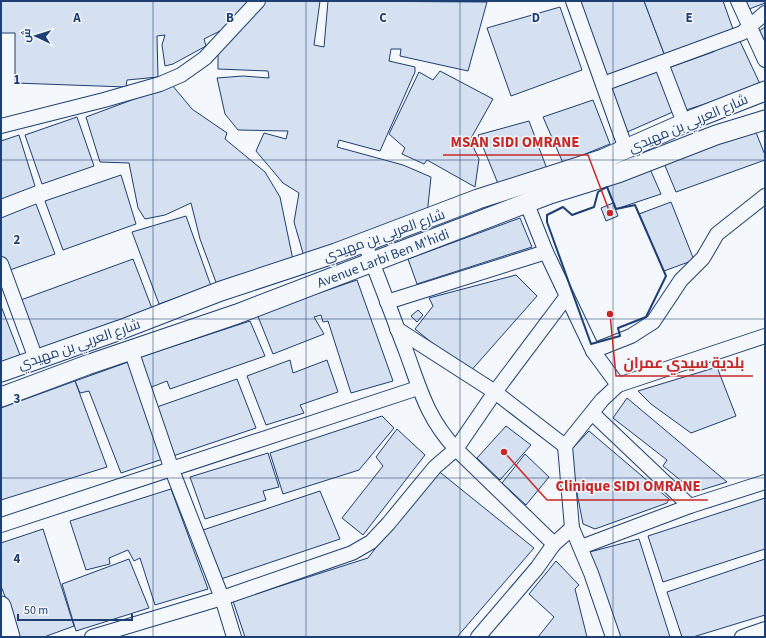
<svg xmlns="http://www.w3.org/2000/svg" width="766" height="638" font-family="'Source Sans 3',Cairo,sans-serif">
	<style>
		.building { fill: #d5e0f0; stroke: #1d3f73 }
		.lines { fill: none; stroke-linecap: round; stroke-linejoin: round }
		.street-casing { stroke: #1d3f73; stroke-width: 16 }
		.secondary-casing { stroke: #1d3f73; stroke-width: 21 }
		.street { stroke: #f4f7fb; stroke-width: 14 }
		.secondary { stroke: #f4f7fb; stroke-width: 19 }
		.wall { stroke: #1d3f73; stroke-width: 2 }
		.grid { fill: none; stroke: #1d3f73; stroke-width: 1; stroke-opacity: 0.55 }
		.labels { text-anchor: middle; stroke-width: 3; stroke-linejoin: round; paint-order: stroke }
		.street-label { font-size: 14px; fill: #1d3f73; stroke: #f4f7fb }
		.grid-label { font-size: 13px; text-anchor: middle; font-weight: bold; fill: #1d3f73; stroke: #f4f7fb; stroke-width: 3; stroke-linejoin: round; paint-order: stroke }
		.leader { fill: none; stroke: #c62828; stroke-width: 1.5 }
		.callout-dot { fill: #c62828; stroke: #f4f7fb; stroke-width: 1.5 }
		.callout-label { font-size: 15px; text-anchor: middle; font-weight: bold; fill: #c62828; stroke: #f4f7fb; stroke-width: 3; stroke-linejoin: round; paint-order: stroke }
	</style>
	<rect width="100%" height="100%" fill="#f4f7fb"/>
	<g class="building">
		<path d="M1,1H254L224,29L204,39L206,46L173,64L165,66L162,45L165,35L157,36L158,77L127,80L126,87L15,83V33H1Z"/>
		<path d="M262,1H320L314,45L324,47L328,1L487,2L468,71L400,56L401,49H391L389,61L415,67V72L380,151L339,140L337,147L403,165L431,177L427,215L305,260L294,222L299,193L283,183L256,151L264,133L286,139L288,131L238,130L225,114L217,78L243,76L269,78L268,71L218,69V44Z"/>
		<path d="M578,1H644L665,56L603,77Z"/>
		<path d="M644,1H723L733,29L665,56Z"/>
		<path d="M740,1H765V3L744,11Z"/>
		<path d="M560,7L582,70L511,96L487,28Z"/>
		<path d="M765,27V49L756,33Z"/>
		<path d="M738,37L761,86L683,111L668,68L713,52Z"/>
		<path d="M660,69L675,111L625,133L608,87Z"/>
		<path d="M440,71L493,99L470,140L479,159L475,187L427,160L424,164L402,154L405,148L389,134L419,72L433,80Z"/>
		<path d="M172,85L192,109L227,133L225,139L265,172L280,197L293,260L217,285L200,239L191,203L165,215L145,219L138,208L129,163L100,162L86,117Z"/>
		<path d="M593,100L610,144L563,163L543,117Z"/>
		<path d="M77,117L94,166L42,184L25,135Z"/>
		<path d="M529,121L547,169L499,186L478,135Z"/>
		<path d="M755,130L765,155V160L676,192L663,161Z"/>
		<path d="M19,135L35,186L1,199V141Z"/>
		<path d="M650,169L661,194L616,209L607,187Z"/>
		<path d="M121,175L136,224L63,250L45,201Z"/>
		<path d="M671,202L694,260L664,271L639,214Z"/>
		<path d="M613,203L618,216L606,221L601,208Z"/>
		<path d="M36,204L55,254L7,271L1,258V218Z"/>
		<path d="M186,216L211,286L159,304L132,232Z"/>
		<path d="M520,218L532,247L417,284L408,259Z"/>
		<path d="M133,259L153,311L38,350L18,301Z"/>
		<path d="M516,275L537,296L469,373L415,329L433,306L429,298Z"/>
		<path d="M357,280L393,381L351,393L328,321L323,322L321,315L314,317L324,334L273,354L257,314Z"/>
		<path d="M1,306L20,355L1,362Z"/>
		<path d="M418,310L423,315L417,322L411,316Z"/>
		<path d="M250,321L265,356L170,389L167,381L149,388L140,357Z"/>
		<path d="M290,360L293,373L327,360L338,392L300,405L304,413L266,425L247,376Z"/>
		<path d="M131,361L166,458L121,473L89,391L80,393L75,381Z"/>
		<path d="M717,367L736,416L691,433L651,404L638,391Z"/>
		<path d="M237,379L256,428L170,457L154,408Z"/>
		<path d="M75,381L107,467L1,500V408Z"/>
		<path d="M627,398L727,482L695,492L663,466L667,460L613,418Z"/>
		<path d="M382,416L394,428L359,470L283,494L270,453Z"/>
		<path d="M506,426L531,445L500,480L477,458Z"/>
		<path d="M397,429L425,455L363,535L342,518L383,466L376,457Z"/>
		<path d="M589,431L669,499L667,503L595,529L583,524L569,452Z"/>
		<path d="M268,453L279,487L263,491L266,500L205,519L190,477Z"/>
		<path d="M525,454L549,477L526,505L502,483Z"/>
		<path d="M436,469L534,548L457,637H245L233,601L368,558Z"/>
		<path d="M171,489L208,589L155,605L140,558L134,561L128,550L109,558L110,564L86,570L70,521Z"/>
		<path d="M320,491L340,539L218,580L200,531Z"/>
		<path d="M765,498V549L663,582L648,536Z"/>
		<path d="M43,529L74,626L44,637H20L1,586V543Z"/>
		<path d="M639,539L670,637H616L586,553Z"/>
		<path d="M129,559L149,608L76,631L62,584Z"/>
		<path d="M765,559V615L693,637H682L667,592Z"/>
		<path d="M556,561L579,585L575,589L587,637H538L554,617L529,594Z"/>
	</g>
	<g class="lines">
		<defs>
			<g id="street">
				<path d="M573,1L626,149"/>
				<path d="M738,1L765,60"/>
				<path d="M661,63L684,123"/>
				<path d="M603,84L742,33L765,13"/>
				<path d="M1,126L104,100L160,84L181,75L205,58L258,1"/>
				<path d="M527,204L546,252L593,351L618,385L602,400L565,446L572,528L554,544L456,449L495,392L567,296"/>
				<path d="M1,264L36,359"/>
				<path d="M387,302L546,252"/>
				<path d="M397,329L495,392L565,446"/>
				<path d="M131,350L172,470L222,598L234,637"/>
				<path d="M593,351L631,336L653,322L681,280L703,258L717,234L765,196"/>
				<path d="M618,385L765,336"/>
				<path d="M592,413L690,506"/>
				<path d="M1,525L418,388"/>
				<path d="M572,528L591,573L613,637"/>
				<path d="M581,547L690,506L765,482"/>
				<path d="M92,637L222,598L352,553L371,542L388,524L435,467L456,449C427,418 420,389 406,351C392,315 379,278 364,242"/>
				<path d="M478,637L537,568L554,544"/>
				<path d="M742,637L765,629"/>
			</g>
			<g id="secondary">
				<path d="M1,372L120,330L221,291L336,253L478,199L603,159L696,118L765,91"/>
				<path d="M1,397L87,365L237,314L550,194L618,173L716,135L765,120"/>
				<path d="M1,606L10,637"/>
			</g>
		</defs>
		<use href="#street" class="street-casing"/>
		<use href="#secondary" class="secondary-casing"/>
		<use href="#street" class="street"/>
		<use href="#secondary" class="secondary"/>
		<path class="wall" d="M607,187L616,209L635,205L666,276L646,317L618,328L620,336L591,344L547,222V215L563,207L572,215L594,207L598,192Z"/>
	</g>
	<path class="grid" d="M153,1V637M306,1V637M460,1V637M613,1V637M1,160H765M1,319H765M1,478H765"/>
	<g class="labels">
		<g class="street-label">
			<text transform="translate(688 123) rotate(-23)" y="5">شارع العربي بن مهيدي</text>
			<text transform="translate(384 235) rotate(-20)" y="5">شارع العربي بن مهيدي</text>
			<text transform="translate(383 258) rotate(-21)" y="5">Avenue Larbi Ben M'hidi</text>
			<text transform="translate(79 344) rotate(-19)" y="5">شارع العربي بن مهيدي</text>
		</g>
	</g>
	<g class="grid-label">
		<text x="77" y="22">A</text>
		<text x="230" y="22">B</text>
		<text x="383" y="22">C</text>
		<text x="536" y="22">D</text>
		<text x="689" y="22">E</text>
		<text x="17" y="84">1</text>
		<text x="17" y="244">2</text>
		<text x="17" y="403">3</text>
		<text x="17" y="563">4</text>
	</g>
	<path class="leader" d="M610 213L588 155H443M610 314L616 376H753M504 452L547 500H708"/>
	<g class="callout-dot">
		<circle cx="610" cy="213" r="4"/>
		<circle cx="610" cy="314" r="4"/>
		<circle cx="504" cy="452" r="4"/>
	</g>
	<g class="callout-label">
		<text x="515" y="147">MSAN SIDI OMRANE</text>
		<text x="684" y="368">بلدية سيدي عمران</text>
		<text x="628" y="491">Clinique SIDI OMRANE</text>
	</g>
	<rect width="766" height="638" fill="none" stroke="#1d3f73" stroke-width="4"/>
	<g transform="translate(36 36) rotate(274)" stroke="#f4f7fb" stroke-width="3" paint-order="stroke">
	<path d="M0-3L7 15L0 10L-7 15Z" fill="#1d3f73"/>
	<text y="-6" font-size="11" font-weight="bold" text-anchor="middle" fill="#1d3f73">ش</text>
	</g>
	<path d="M18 614v6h114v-6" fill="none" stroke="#1d3f73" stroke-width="2"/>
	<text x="24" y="614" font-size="12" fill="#1d3f73" stroke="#f4f7fb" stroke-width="3" paint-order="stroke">50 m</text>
</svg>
